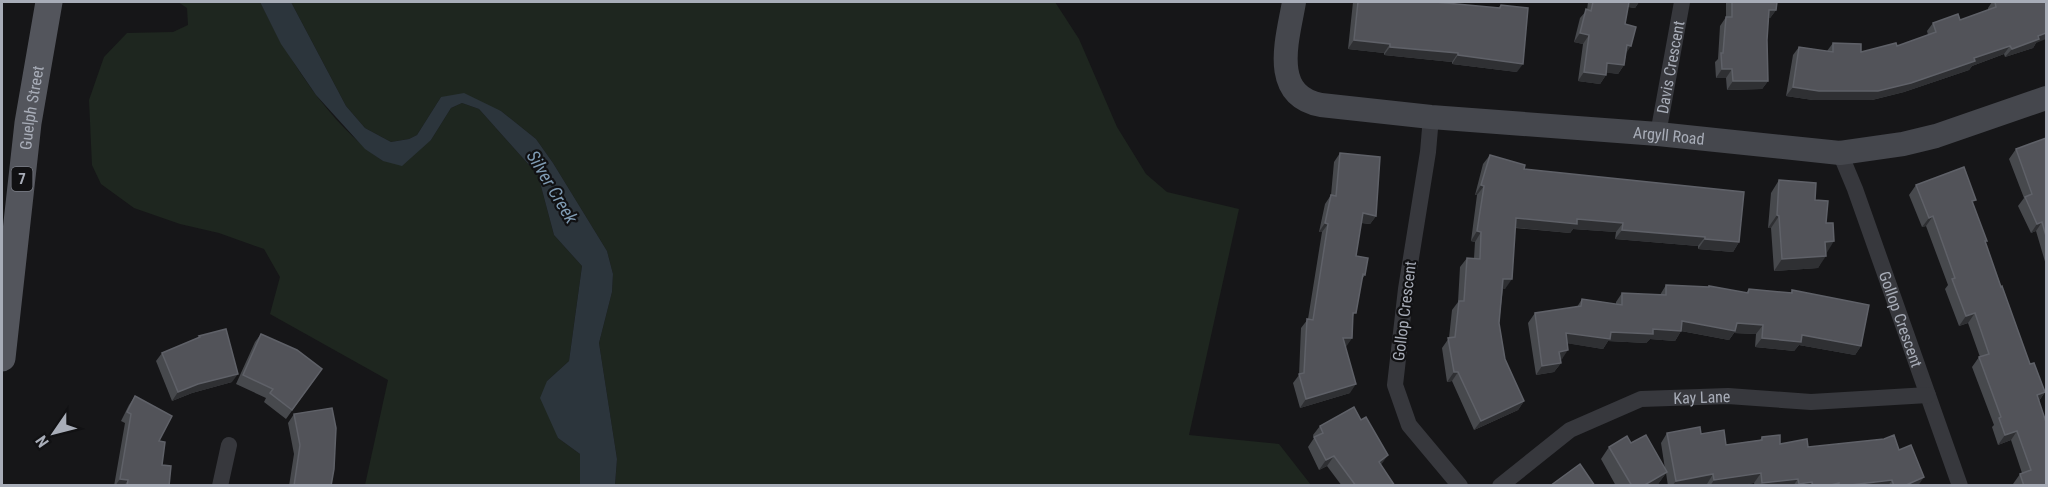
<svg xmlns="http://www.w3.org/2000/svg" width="2048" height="487" font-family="'Roboto Condensed',sans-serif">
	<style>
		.green { fill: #1e261f }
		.water { fill: #2c353c }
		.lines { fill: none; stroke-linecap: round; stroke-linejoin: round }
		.street { stroke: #37383d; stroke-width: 16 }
		.secondary { stroke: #45474d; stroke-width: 24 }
		.primary { stroke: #53555c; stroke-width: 27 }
		.wall { fill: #47494d }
		.shaded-wall { fill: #2f3033 }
		.building { fill: #525359; stroke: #5f6168; stroke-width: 1.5 }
		.labels { text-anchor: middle; stroke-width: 4.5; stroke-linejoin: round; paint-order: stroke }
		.shield { fill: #111113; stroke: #7b7e86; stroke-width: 1.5 }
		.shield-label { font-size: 15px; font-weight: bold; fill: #a8adb8 }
		.street-label { font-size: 16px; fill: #a8adb8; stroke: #111113 }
		.water-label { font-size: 18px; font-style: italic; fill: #7f9bb3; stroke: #111113 }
	</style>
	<rect width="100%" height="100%" fill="#161618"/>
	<g class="green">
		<path d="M178,2H260C290,61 327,122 383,161L431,140L451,108L462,103L479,109L538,175L554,235L582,266L569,361L547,381L558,438L580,454V485H365L388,380L270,314L280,277L264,249L219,233L180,224L134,208L101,184L92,165L89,100L104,57L127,33L173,32L188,25L187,8Z"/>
		<path d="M291,2H1055L1079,39L1117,127L1146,174L1167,192L1239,209L1189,435L1279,444L1311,485H615L617,459L599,343L612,292L613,274L607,251L553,163L536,139L501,111L441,97L417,135L409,139L391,142L365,128L346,106Z"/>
	</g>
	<path class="water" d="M260,2H291L346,106L365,128L391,142L409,139L417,135L441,97L464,93L501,111L536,139L553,163L607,251L613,274L612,292L599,343L617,459L615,485H580V454L558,438L540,398L547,381L569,361L582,266L554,235L538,175L479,109L462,103L451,108L431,140L402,166L383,161L365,149L316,95L281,44Z"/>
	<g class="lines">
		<g class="street">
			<path d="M1431,117L1428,152L1406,289L1395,385L1409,425L1460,486"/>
			<path id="s1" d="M1658,134L1682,2"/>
			<path id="s2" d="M1840,153L1855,189L1960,486"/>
			<path d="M220,486L229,445"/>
			<path id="s3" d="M1500,486L1570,430L1641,399L1728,396L1811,402L1928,395"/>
		</g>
		<path class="secondary" id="s4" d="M1294,2C1288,38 1269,95 1321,105L1431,117L1658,134L1840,153L1903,144L1936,136L2046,98"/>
		<path class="primary" id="s5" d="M2,358L28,123L49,2"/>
	</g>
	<g class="wall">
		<path d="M1353,2H1435L1498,8L1501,5L1517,72L1452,64V62L1384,55V53L1348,49Z"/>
		<path d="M1588,2H1639L1635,8L1628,7L1625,24L1626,54L1624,65L1618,74L1606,72V75L1600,84L1578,81L1583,44L1574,42L1580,18L1587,10Z"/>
		<path d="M1726,2H1777L1776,10L1770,18H1768L1767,40L1768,81L1762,89L1727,90L1726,78H1716L1715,62L1718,59L1720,26L1726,17Z"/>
		<path d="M1992,2H2046L2036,43L2033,48L2005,57L2004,54L1972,66L1969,70L1904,92L1872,100H1813L1786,96L1793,55L1799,47L1827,51L1833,43L1861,52L1897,46L1928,35L1927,31L1933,23L1960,20L1988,10V8Z"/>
		<path d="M2046,138V265L2036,231L2031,233L2018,206L2024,198L2009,159L2016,149Z"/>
		<path d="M1340,153L1376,216L1370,224L1361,223L1356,256L1365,275L1362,279L1353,317L1352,338L1345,347L1350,393L1300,408L1293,383L1299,375L1301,328L1308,319L1322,232H1319L1325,204L1331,195L1334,162Z"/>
		<path d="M1490,155L1524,169L1739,242L1733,252L1698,249V246L1615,239L1616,232L1573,229L1570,233L1515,228L1505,289L1503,288L1499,323L1505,359L1524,401L1518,410L1474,430L1452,381L1447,382L1442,348L1449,338L1452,310L1458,302L1460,267L1467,258H1474L1475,242L1471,241L1477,195H1475L1483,164Z"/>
		<path d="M1779,180L1815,200L1826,223V253L1818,268L1774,271L1771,228H1768L1771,193Z"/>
		<path d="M1916,185L1973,204L1985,243L2030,364L2045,392L2039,401L2046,486H2014L2013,484L2020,474L2022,473L2011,440L1998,445L1992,427L1994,425L1972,367L1979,357H1980L1968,323L1959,326L1945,289L1948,285L1926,226L1922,227L1909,195Z"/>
		<path d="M1666,285L1708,287L1709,286L1746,293L1749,289L1791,293L1792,290L1861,346L1855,355L1799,345L1794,351L1755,347L1756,334L1734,333L1729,340L1681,331L1675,341L1650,339L1646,343L1608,341L1603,349L1567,343L1562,359L1560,360L1561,363L1554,372L1536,375L1528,323L1535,313L1577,307L1582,299L1616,304V302L1622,293L1660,295Z"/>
		<path d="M261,334L322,369L286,419L264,402L266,398L236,384L255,342Z"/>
		<path d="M199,336L232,382L192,393L172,401L156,361L162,353L198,338Z"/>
		<path d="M135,396L159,441L162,465L169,486H114L125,423L121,421L129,405Z"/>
		<path d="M294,414L331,486H289L294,454L288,423Z"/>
		<path d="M1320,426L1381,465L1395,486H1342L1327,466L1319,470L1308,447L1314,438L1313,435Z"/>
		<path d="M1667,433L1701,434L1726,445L1760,440L1762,437L1780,444L1808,447L1899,450L1918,486H1755L1754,483L1734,486H1707V484L1697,486H1668L1666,473L1658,484L1656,486H1616L1601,459L1609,447L1665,469L1661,443Z"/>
	</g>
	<g class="shaded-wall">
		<path d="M1627,2H1639L1635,8L1624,6Z"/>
		<path d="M1769,10H1776L1770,18H1763Z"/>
		<path d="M1580,33L1589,35L1583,44L1574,42Z"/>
		<path d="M2046,33V39L2036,43L2033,48L2005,57L2012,49L2038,36Z"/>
		<path d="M1354,40L1390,44L1384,53L1348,49Z"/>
		<path d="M1627,45L1631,46L1625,55Z"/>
		<path d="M2010,46L2004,54L1972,66L1969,70L1904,92L1872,100H1813L1786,96L1793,87L1974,58Z"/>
		<path d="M1390,47L1458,53L1452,62L1384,55Z"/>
		<path d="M1458,55L1523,64L1517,72L1452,64Z"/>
		<path d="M1607,63L1624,65L1618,74L1601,72Z"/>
		<path d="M1722,69H1732L1726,78H1716Z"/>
		<path d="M1584,72L1606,75L1600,84L1578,81Z"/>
		<path d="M1733,81H1768L1762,89L1727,90Z"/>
		<path d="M1481,185L1484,186L1477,195H1475Z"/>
		<path d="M1363,213L1376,216L1370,224L1357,222Z"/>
		<path d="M1777,215L1779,216L1771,228H1768Z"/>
		<path d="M1933,216L1926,226L1922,227L1929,218Z"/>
		<path d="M1516,218L1577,219L1623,223L1616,232L1573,229L1570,233L1510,227Z"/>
		<path d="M2042,222L2036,231L2031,233L2037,224Z"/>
		<path d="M1325,223L1328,224L1322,232H1319Z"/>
		<path d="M1622,230L1705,237L1698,246L1615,239Z"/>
		<path d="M1477,231L1481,232L1475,242L1471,241Z"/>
		<path d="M1705,239L1739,242L1733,252L1698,249Z"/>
		<path d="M1834,241L1826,254L1825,242Z"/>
		<path d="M1826,256L1818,268L1774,271L1782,259Z"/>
		<path d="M1503,279H1512L1505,289L1497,288Z"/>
		<path d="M1975,313L1968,323L1959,326L1966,316Z"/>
		<path d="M1682,321L1737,323L1763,325L1756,334L1734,333L1729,340L1676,330Z"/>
		<path d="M1653,329L1681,331L1675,341L1650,339L1646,343L1608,341L1603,349L1559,342L1566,333Z"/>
		<path d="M1802,335L1861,346L1855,355L1799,345L1794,351L1755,347L1762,338Z"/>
		<path d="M1343,338H1352L1346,347L1337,346Z"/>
		<path d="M1568,350L1562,359L1553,361L1559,352Z"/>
		<path d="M1561,363L1554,372L1536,375L1542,366Z"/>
		<path d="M1454,372H1458L1452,381L1447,382Z"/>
		<path d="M238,374L232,382L192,393L172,401L178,392L198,384Z"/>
		<path d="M1356,384L1350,393L1300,408L1306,399Z"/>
		<path d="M2045,392L2038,402L2037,395Z"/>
		<path d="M1524,401L1518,410L1474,430L1481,421Z"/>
		<path d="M2017,431L2011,440L1998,445L2005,435Z"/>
		<path d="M1388,455L1381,465L1372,471L1379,462Z"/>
		<path d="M1334,456L1327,466L1319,470L1326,460Z"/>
		<path d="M1667,472L1658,484L1656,486H1643Z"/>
		<path d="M1761,473L1754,483L1734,486H1710L1714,480Z"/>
		<path d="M1713,474L1707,484L1697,486H1672L1676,481Z"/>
		<path d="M1924,477L1918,486H1904Z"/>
		<path d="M120,479L128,480L124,486H115Z"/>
		<path d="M1798,479L1793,486H1760L1762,483Z"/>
		<path d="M1892,480L1888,486H1842Z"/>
		<path d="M1812,482L1809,486H1798L1799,484Z"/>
	</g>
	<g class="building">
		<path d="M1358,2H1435L1500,8L1501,5L1528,8L1523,64L1458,55V53L1390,47V44L1354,40Z"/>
		<path d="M1593,2H1629L1625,24L1636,27L1631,46L1627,45L1624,65L1607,63L1606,75L1584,72L1589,35L1580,33L1586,9L1591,11Z"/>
		<path d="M1732,2H1777L1776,10H1769L1767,40L1768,81H1733L1732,69H1722L1721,53H1723L1726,17H1732Z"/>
		<path d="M1995,2H2046V33L2038,36L2039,39L2012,49L2010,46L1974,58L1975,61L1911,83L1878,91H1819L1793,87L1799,47L1833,52V43L1861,44V52L1896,43L1897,46L1936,32L1933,23L1958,14L1960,20L1996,7Z"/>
		<path d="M2046,138V236L2042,222L2037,224L2025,197L2032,194L2016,149Z"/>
		<path d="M1340,153L1380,157L1376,216L1363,213L1356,256L1368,258L1365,275L1363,274L1356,313H1353L1352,338H1343L1356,384L1306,399L1299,374L1304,373L1307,319L1313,320L1328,224L1325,223L1331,195L1336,196Z"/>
		<path d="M1490,155L1525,165L1524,169L1744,192L1739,242L1705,239V237L1622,230L1623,223L1577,219V224L1516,218L1512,279H1503L1499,323L1505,359L1524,401L1481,421L1458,372H1454L1448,338L1455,337L1459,301H1464L1467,258L1480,259L1481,232L1477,231L1484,186L1481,185Z"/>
		<path d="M1964,167L1976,200L1972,201L1987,241H1985L2001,287L2002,286L2030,364L2034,363L2045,392L2037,395L2046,422V486H2024L2020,474L2031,470L2017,431L2005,435L1999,418L2001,417L1979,357L1989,354L1975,313L1966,316L1952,279L1955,278L1933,216L1929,218L1916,185Z"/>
		<path d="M1779,180L1816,183L1815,200L1828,201L1826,223H1833L1834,241L1825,242L1826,256L1782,259L1779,216L1777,215Z"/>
		<path d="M1666,285L1709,287V286L1748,293L1749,289L1792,293V290L1869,305L1861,346L1802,335L1801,342L1762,338L1763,325L1737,323L1735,331L1682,321L1681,331L1653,329V334L1611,332L1610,339L1566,333L1568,350L1559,352L1561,363L1542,366L1535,313L1581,306L1582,299L1622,305V293L1666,295Z"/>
		<path d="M226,329L238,374L198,384L178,392L162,353L200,337L199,336Z"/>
		<path d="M261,334L297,350L322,369L292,410L270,393L273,389L243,375Z"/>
		<path d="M135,396L172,416L159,441L165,442L162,465L171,466L169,486H127L128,480L120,479L131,414L127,412Z"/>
		<path d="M1354,407L1361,420L1366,417L1388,455L1379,462L1395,486H1356L1334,456L1326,460L1314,437L1323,433L1320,426Z"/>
		<path d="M332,408L336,428L334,469L331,486H294L300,445L294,414Z"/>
		<path d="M1700,427L1701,434L1724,430L1726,445L1762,440V437L1780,435V444L1807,439L1808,447L1884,439L1894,435L1899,450L1911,445L1924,477L1904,486H1894L1892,480L1842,486H1839V483L1827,486H1813L1812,482L1799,484L1798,479L1762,483L1761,473L1714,480L1713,474L1676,481L1667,433Z"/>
		<path d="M1646,435L1667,472L1643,486H1632L1609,447L1627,436L1631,443Z"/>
		<path d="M1580,464L1595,486H1550Z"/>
	</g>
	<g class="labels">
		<rect class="shield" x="11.5" y="167" width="21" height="24" rx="4.5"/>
		<g class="shield-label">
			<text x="22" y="184">7</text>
		</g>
		<g class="street-label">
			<text dy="6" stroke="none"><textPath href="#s1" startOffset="68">Davis Crescent</textPath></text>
			<text dy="6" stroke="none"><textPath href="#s5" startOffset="252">Guelph Street</textPath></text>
			<text dy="6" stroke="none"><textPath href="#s4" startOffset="471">Argyll Road</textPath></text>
			<text transform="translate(1404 311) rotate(-83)" y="6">Gollop Crescent</text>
			<text dy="6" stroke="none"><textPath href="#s2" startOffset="177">Gollop Crescent</textPath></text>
			<text dy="6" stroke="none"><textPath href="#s3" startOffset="228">Kay Lane</textPath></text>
		</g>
		<g class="water-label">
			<text transform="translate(552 187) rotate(59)" y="6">Silver Creek</text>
		</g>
	</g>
	<rect width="2048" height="487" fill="none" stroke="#a8adb8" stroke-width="6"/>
	<g transform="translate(54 433) rotate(235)" stroke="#111113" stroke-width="4.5" paint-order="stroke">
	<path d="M0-4.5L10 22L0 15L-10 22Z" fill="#a8adb8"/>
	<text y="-9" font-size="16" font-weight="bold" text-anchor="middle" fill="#a8adb8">N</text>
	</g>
</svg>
